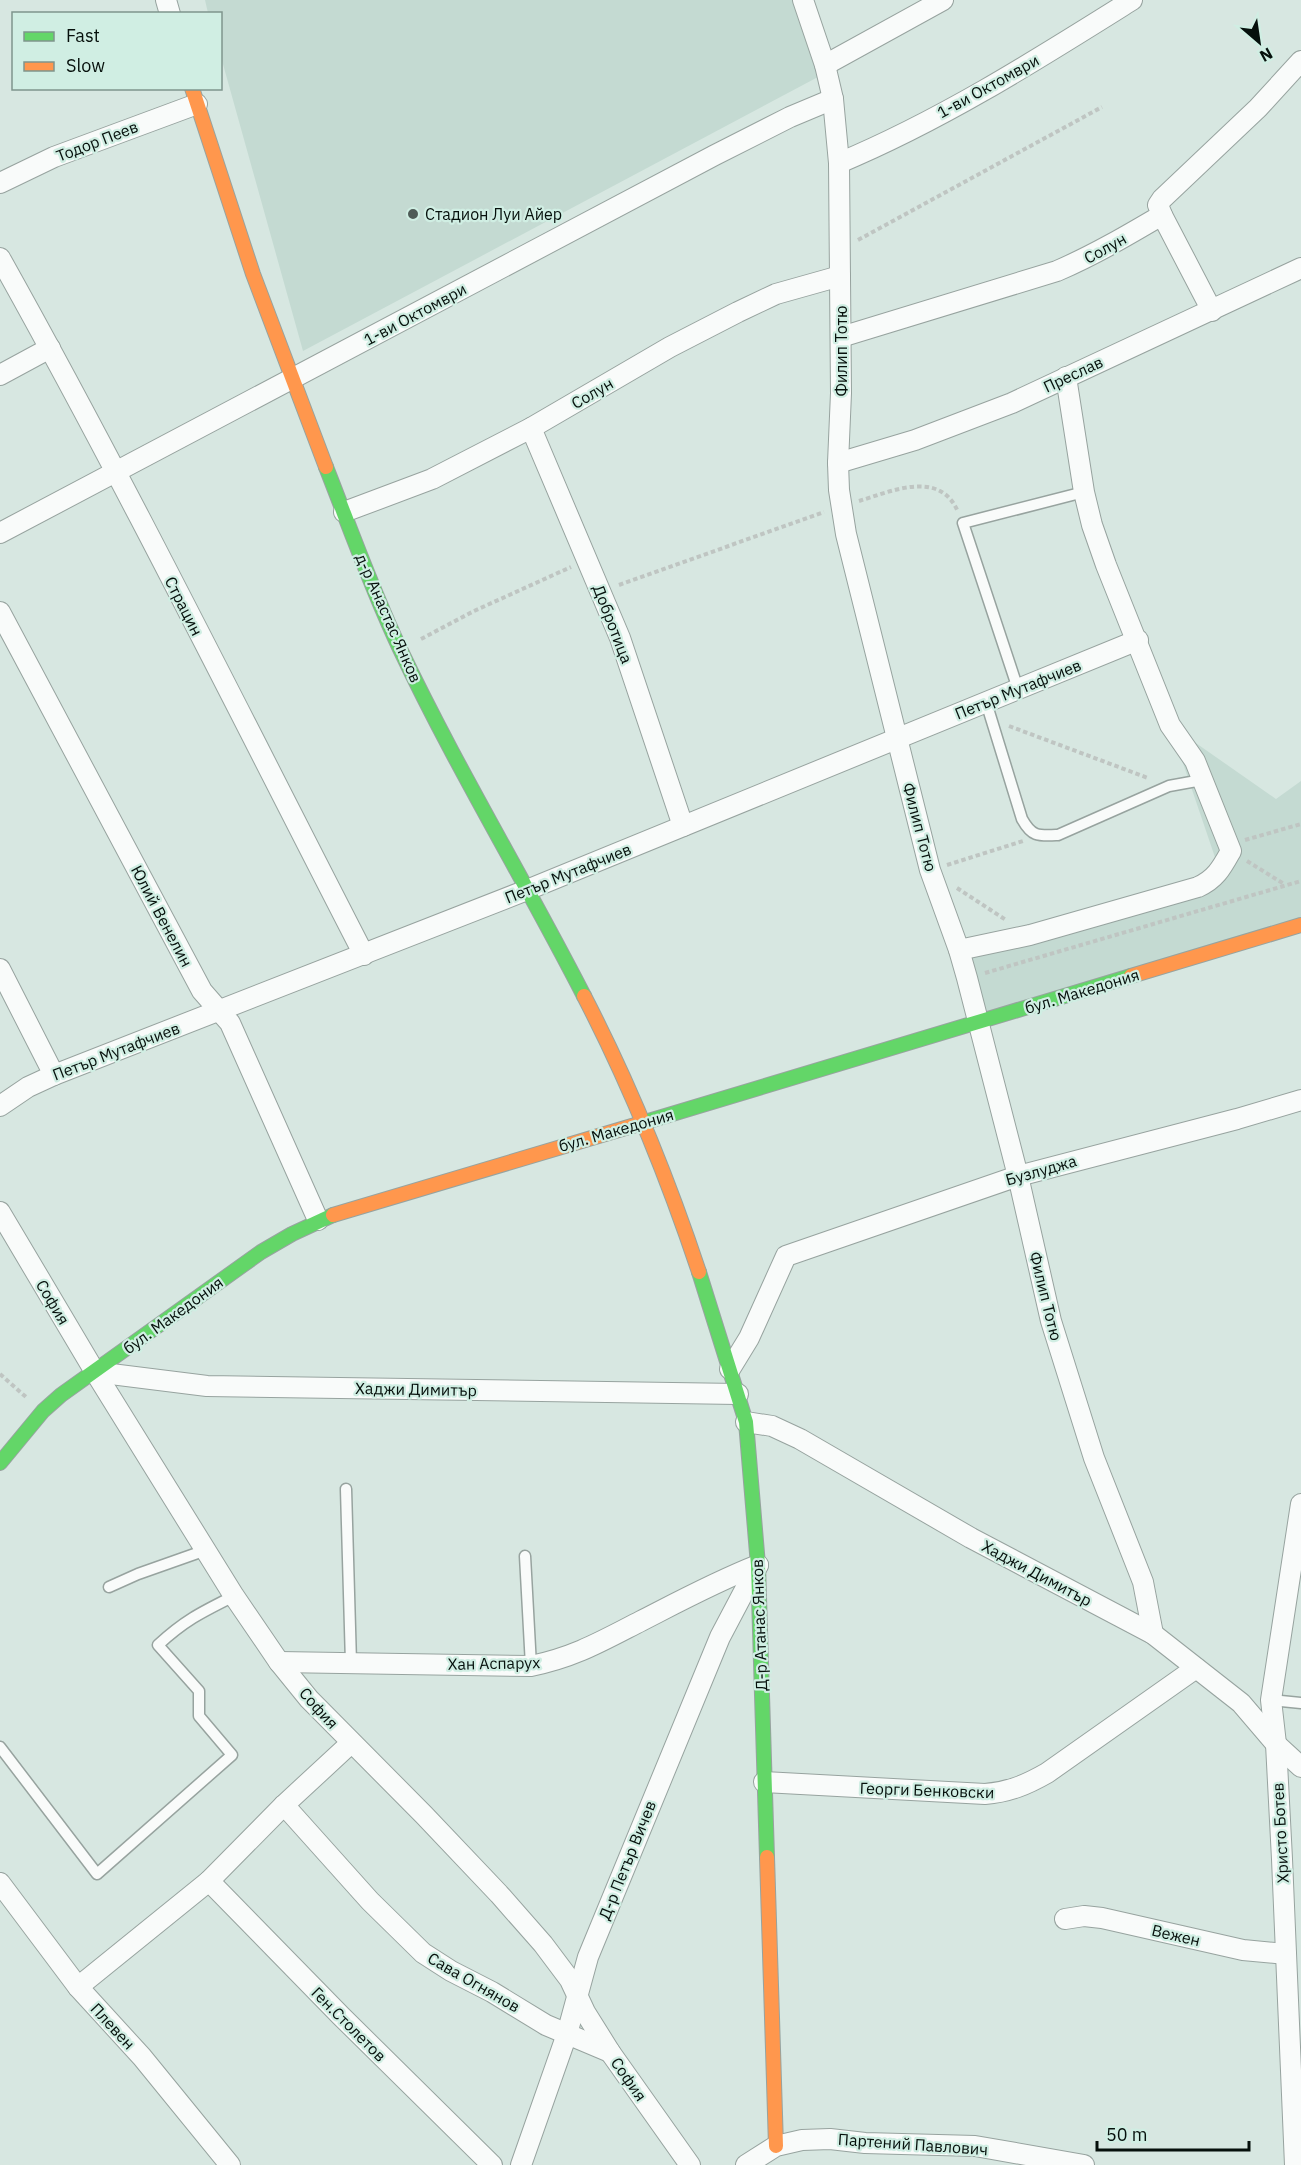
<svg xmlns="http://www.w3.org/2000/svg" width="1301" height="2165" font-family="'IBM Plex Sans',sans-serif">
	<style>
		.green { fill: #c4dad2 }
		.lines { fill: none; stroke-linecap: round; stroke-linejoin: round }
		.lane-casing { stroke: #97a39f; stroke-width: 13 }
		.street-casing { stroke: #97a39f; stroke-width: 22 }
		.fast-casing { stroke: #97a39f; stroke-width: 16 }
		.slow-casing { stroke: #97a39f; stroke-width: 16 }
		.path { stroke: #bfc5c2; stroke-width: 4; stroke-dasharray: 4.5 3; stroke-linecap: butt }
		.lane { stroke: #f9fbfa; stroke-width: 10 }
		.street { stroke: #f9fbfa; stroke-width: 20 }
		.fast { stroke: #63d668; stroke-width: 14 }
		.slow { stroke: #ff974d; stroke-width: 14 }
		.poi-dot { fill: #4f5b57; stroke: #d0eee3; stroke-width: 2 }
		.labels { text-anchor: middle; stroke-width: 4.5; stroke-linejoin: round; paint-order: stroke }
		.street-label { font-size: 16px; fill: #06100c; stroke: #d0eee3 }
		.poi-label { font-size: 16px; fill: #06100c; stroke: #d0eee3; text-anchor: start }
	</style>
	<rect width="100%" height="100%" fill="#d7e7e1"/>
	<g class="green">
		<path d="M205,0H792L818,77L303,351L221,57L220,14L208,13Z"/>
		<path d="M1170,725L1276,799L1301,781V925L978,1022L959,950L1220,872Z"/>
	</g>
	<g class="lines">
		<defs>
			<g id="lane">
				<path d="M1018,689L963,523L1084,492"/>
				<path d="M986,702L1022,819C1032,837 1038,836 1058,835L1169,786L1202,780"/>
				<path d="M346,1489L351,1663"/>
				<path d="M525,1556L531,1666"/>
				<path d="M109,1587L138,1574L206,1550"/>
				<path d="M1271,1700L1301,1703"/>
				<path d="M0,1747L97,1874L232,1755L199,1716V1691L158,1645C185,1620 202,1612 234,1596"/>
			</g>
			<g id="street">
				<path d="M166,0L170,14"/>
				<path d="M803,0L825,65L833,99L839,163L841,393L838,463L839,490L846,534L930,870L959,950L967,978L1018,1176L1051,1321L1094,1458L1143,1582L1153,1634"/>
				<path d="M825,65L943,0"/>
				<path d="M839,163C942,120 1038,59 1132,0"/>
				<path d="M0,183L54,157L197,104"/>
				<path d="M1162,215L1212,311"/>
				<path d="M0,258C128,487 244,722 364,955"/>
				<path d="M841,337L1057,271C1094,255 1128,235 1162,215L1158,205L1162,199L1258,108L1301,61"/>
				<path d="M0,375L50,348"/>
				<path d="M531,428L620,638L683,826"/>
				<path d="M838,463L915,440L1012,403L1301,268"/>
				<path d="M344,512L432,479L531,428L670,347L738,312L776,294L840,276"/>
				<path d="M0,533L715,155L790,117L833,99"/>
				<path d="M0,612L202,991L230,1023L318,1220"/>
				<path d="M959,950L1030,935L1198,887C1216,879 1222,867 1231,851L1195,761L1170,725L1106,565L1092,525L1084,492L1066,377"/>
				<path d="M0,969L54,1075"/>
				<path d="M0,1106L28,1087L54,1075L527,890L1138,640"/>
				<path d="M0,1212L95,1372L234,1596L279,1662L309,1699L424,1815L499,1894L543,1944L570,1980L585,2012L610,2052L690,2165"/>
				<path d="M730,1369L749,1338L786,1256L1018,1176L1237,1119L1301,1100"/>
				<path d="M95,1372L207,1386L738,1394"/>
				<path d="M746,1422L772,1426L800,1439L971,1538L1153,1634L1241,1703L1276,1744L1301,1767"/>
				<path d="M279,1662L531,1666C575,1657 602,1641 641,1621C680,1601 717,1581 758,1565"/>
				<path d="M764,1782L985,1794C1009,1792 1026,1785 1047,1773L1196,1668"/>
				<path d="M284,1805L370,1901L423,1953L451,1971L492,1992L546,2025L610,2052"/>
				<path d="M209,1881L341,2016L492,2165"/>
				<path d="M0,1883L78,1987L142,2057L230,2165"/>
				<path d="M1065,1919L1084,1916L1102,1918L1243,1950L1286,1954"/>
				<path d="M78,1987L209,1881L284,1805L351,1743"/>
				<path d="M521,2165L567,2034L588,1957L720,1637L758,1565"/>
				<path d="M746,2165L776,2146L802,2140L830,2139L865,2143L975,2146L1084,2165"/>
				<path d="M1295,2165L1282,1859L1276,1744L1271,1700L1301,1504"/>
			</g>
			<g id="fast">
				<path d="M326,467C350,528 372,590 400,649C456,767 524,879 584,996"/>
				<path d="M642,1123L1131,976"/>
				<path d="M699,1272L746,1422L758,1565L767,1857"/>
				<path d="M0,1463L43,1411L61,1395L261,1252L292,1234L333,1215"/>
			</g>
			<g id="slow">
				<path d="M192,88L253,274L326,467"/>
				<path d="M1131,976L1301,925"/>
				<path d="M584,996C630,1085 667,1176 699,1272"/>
				<path d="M333,1215L642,1123"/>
				<path d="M767,1857L776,2146"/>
			</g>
		</defs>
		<use href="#lane" class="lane-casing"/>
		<use href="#street" class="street-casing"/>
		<use href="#fast" class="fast-casing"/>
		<use href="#slow" class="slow-casing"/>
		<g class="path">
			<path d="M858,240L1102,107"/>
			<path d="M859,501C892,491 940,469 958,512"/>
			<path d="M619,585L824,512"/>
			<path d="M421,639L474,611L571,567"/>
			<path d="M1009,726L1148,778"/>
			<path d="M1245,840L1301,824"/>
			<path d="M1247,861L1284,884"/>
			<path d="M947,865L1023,841"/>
			<path d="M957,888L1006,920"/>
			<path d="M985,973L1301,881"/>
			<path d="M0,1374L26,1397"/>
		</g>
		<use href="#lane" class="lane"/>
		<use href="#street" class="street"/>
		<use href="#fast" class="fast"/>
		<use href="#slow" class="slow"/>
	</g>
	<circle class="poi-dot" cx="413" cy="214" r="6"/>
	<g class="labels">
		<g class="street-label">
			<text transform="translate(988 86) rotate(-29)" y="6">1-ви Октомври</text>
			<text transform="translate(97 141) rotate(-21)" y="6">Тодор Пеев</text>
			<text transform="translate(1105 248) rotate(-29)" y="6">Солун</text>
			<text transform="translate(415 314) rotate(-28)" y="6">1-ви Октомври</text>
			<text transform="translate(841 351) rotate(-90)" y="6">Филип Тотю</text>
			<text transform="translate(1073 374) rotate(-25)" y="6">Преслав</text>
			<text transform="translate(592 393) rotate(-30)" y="6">Солун</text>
			<text transform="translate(184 606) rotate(63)" y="6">Страцин</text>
			<text transform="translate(389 618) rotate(66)" y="6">д-р Анастас Янков</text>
			<text transform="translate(613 624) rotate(69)" y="6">Добротица</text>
			<text transform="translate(1018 689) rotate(-22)" y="6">Петър Мутафчиев</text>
			<text transform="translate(920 827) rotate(75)" y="6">Филип Тотю</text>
			<text transform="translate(568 873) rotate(-22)" y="6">Петър Мутафчиев</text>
			<text transform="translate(162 916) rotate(62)" y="6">Юлий Венелин</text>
			<text transform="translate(1082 991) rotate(-17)" y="6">бул. Македония</text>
			<text transform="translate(116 1051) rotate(-21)" y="6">Петър Мутафчиев</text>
			<text transform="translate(616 1130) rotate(-16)" y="6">бул. Македония</text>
			<text transform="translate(1041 1170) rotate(-16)" y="6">Бузлуджа</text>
			<text transform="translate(1046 1296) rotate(76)" y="6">Филип Тотю</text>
			<text transform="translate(53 1302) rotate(59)" y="6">София</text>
			<text transform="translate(173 1315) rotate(-36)" y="6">бул. Македония</text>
			<text transform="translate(416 1389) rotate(1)" y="6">Хаджи Димитър</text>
			<text transform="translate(1037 1573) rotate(28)" y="6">Хаджи Димитър</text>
			<text transform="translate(759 1625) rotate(-92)" y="6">Д-р Атанас Янков</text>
			<text transform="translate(494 1663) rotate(-1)" y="6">Хан Аспарух</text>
			<text transform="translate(319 1708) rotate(48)" y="6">София</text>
			<text transform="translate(927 1790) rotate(2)" y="6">Георги Бенковски</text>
			<text transform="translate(1280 1833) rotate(-93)" y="6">Христо Ботев</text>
			<text transform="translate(627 1860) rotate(-68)" y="6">Д-р Петър Вичев</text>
			<text transform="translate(1176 1935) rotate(13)" y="6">Вежен</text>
			<text transform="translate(474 1982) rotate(30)" y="6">Сава Огнянов</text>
			<text transform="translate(349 2024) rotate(45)" y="6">Ген.Столетов</text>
			<text transform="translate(113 2026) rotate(47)" y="6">Плевен</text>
			<text transform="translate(629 2079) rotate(55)" y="6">София</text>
			<text transform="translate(913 2144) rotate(4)" y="6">Партений Павлович</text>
		</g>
		<g class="poi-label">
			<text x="425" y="220">Стадион Луи Айер</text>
		</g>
	</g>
	<rect x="12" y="12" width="210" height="78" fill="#d0eee3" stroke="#7f958d" stroke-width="1.5"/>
	<rect x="24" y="32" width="30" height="9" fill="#63d668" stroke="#7f958d" stroke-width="1.5"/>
	<text x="66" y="42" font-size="18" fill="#06100c">Fast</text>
	<rect x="24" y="62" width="30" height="9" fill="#ff974d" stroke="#7f958d" stroke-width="1.5"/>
	<text x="66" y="72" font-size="18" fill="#06100c">Slow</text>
	<g transform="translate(1259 42) rotate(151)" stroke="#d0eee3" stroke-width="4.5" paint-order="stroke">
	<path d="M0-4.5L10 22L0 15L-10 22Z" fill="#06100c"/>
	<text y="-9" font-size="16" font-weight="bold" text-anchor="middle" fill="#06100c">N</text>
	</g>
	<path d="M1097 2141v9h152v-9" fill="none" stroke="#06100c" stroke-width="3"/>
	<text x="1106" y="2141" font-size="18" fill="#06100c" stroke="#d0eee3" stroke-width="4.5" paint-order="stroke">50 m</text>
</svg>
